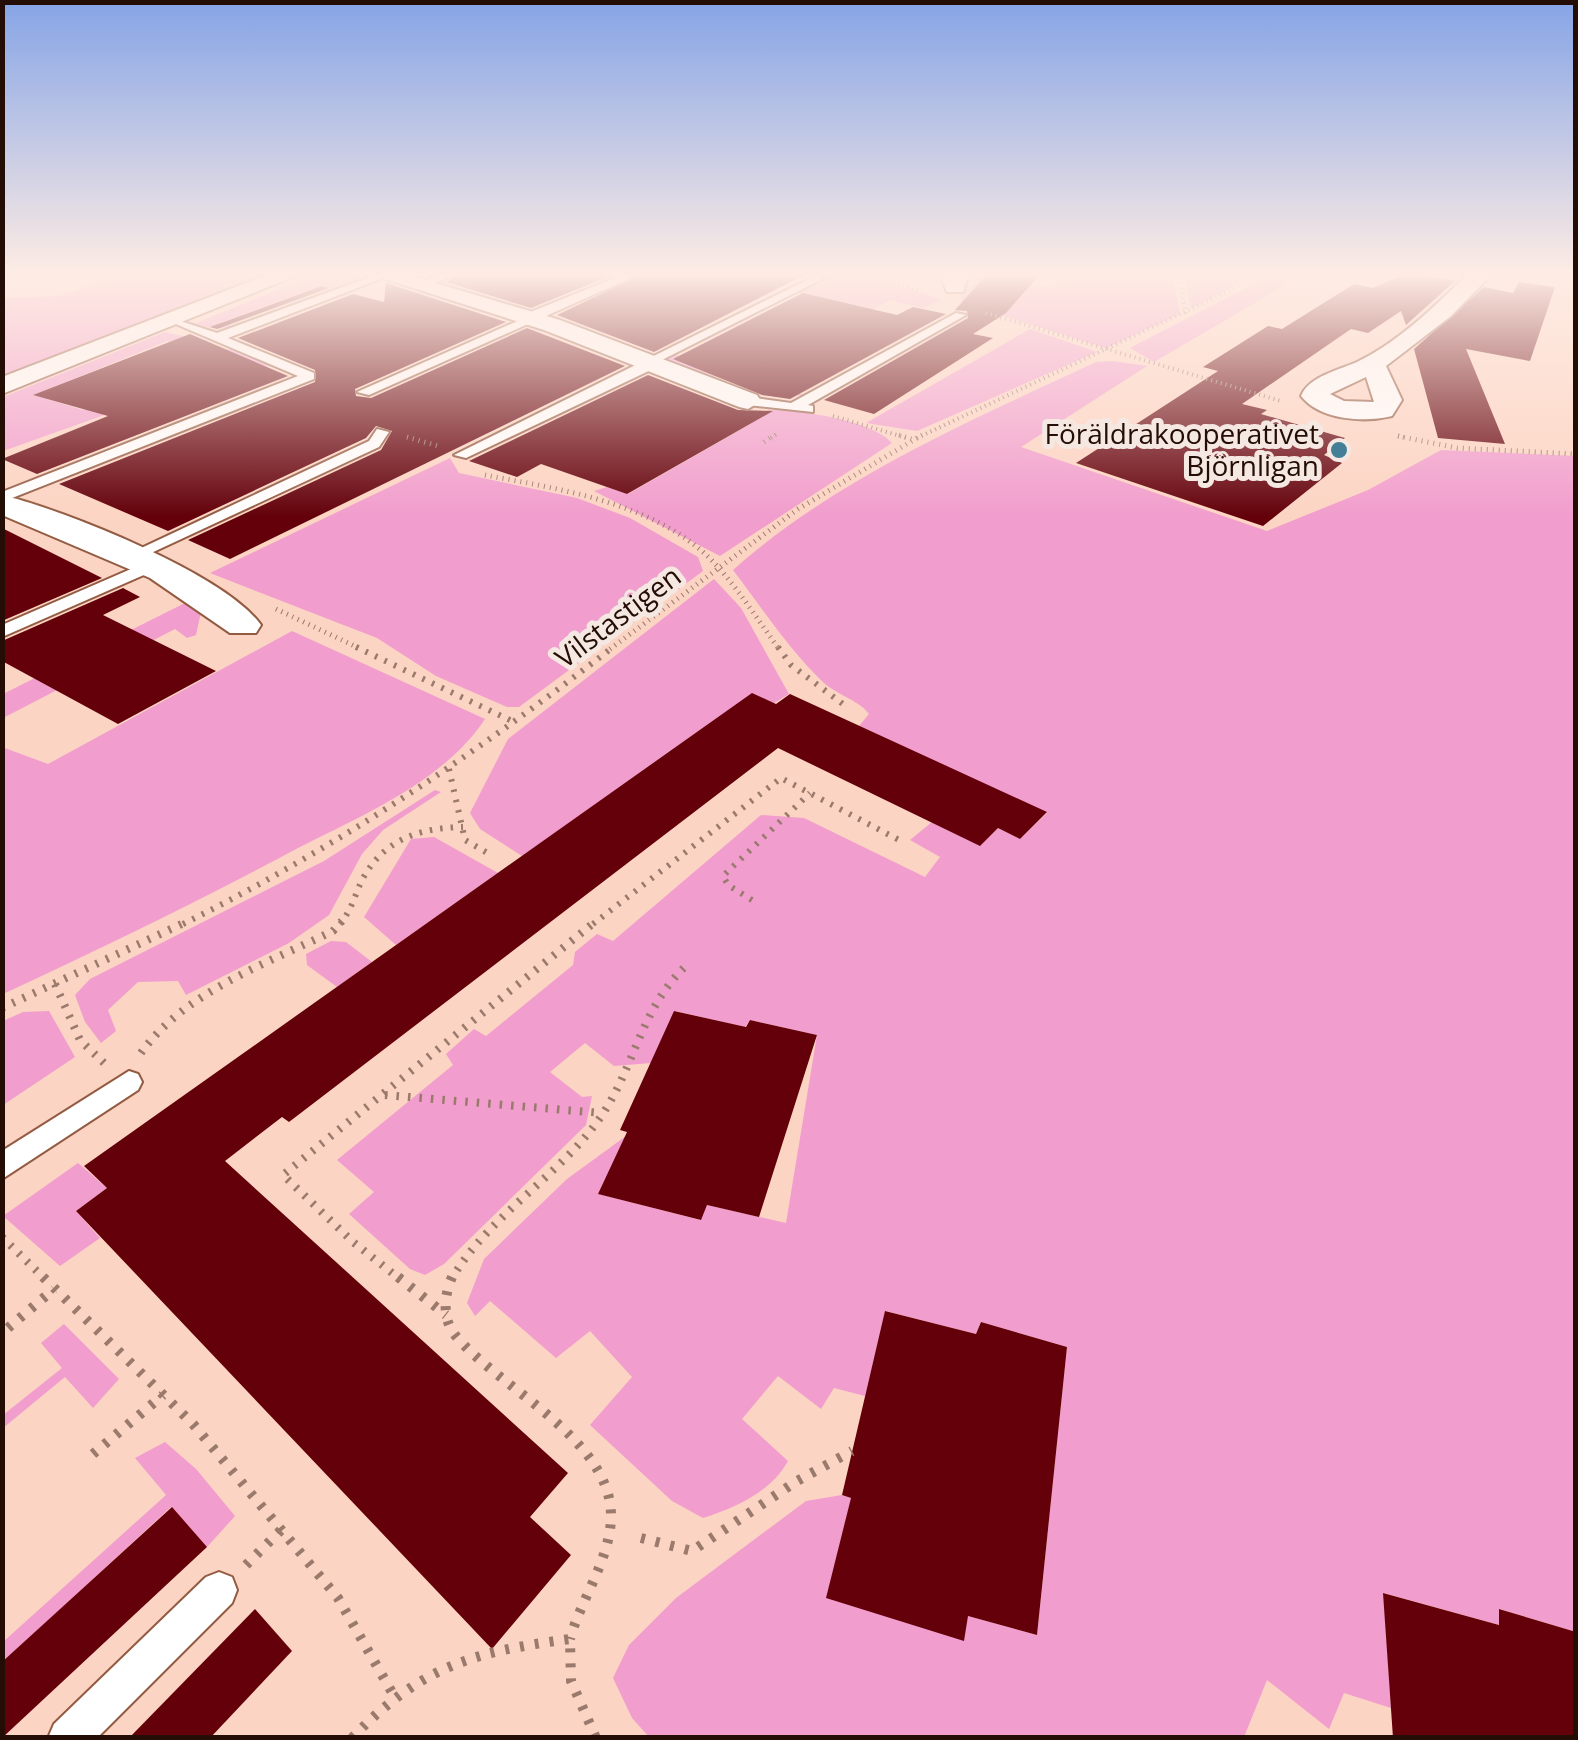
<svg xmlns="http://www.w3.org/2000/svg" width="1578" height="1740" font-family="'Open Sans',sans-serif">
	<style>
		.green { fill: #f19dcd }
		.building { fill: #63000a }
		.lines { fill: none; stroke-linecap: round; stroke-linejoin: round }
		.lane-casing { stroke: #935b42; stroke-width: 4 }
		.street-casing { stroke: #935b42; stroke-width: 4 }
		.path-far4 { stroke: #9a7a6d; stroke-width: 4; stroke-dasharray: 1 4; stroke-linecap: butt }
		.path-far3 { stroke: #9a7a6d; stroke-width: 5; stroke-dasharray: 1 5; stroke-linecap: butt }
		.path-far2 { stroke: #9a7a6d; stroke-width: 6; stroke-dasharray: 2.5 8; stroke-linecap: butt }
		.path-far1 { stroke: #9a7a6d; stroke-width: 8; stroke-dasharray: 2.5 9; stroke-linecap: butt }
		.path { stroke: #9a7a6d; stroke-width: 10; stroke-dasharray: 4 11; stroke-linecap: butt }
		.lane { fill: #fff; fill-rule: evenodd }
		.street { fill: #fff; fill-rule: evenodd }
		.poi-dot { fill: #437f96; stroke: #f5e8e2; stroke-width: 4 }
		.labels { text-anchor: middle; stroke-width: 10; stroke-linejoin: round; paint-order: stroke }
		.far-poi-label { font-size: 28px; fill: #230d04; stroke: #f5e8e2; text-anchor: end }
		.far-street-label { font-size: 28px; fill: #230d04; stroke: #f5e8e2 }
	</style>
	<rect width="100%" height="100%" fill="#fcd4c3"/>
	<g class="green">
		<path d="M124,273H283L3,382L2,298L59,296Z"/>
		<path d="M354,273L370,278L338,290L322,286L222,322L235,327L217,329L194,324L315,274Z"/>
		<path d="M1066,273H1172L1180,314L1106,348L962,303L959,288L973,285L975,278L1052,288Z"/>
		<path d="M1184,273H1258L1191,309Z"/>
		<path d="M1275,273H1306L1154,362L1130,348Z"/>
		<path d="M864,274L942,300L923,308L890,300L746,377L811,397L759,391L666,360L674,354L721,370L842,305L798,293L832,276Z"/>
		<path d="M1030,329L1097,352L917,431L866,423Z"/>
		<path d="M165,332L191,338L184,345L167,341L34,395L83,410L232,348L288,368L248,364L3,451V397Z"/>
		<path d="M1112,361L1147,366L1021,447L1267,531L1368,490L1441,450L1575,456V1632L1500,1609L1499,1625L1384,1593L1391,1708L1344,1693L1329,1729L1267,1680L1244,1737H649L632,1718L613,1678L629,1645L676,1598L806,1501L842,1495L851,1498L968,1616L1037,1635L1067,1347L981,1322L976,1334L886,1311L865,1396L834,1388L821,1409L778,1376L742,1419L788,1461C771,1492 735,1508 703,1518L672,1501L590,1425L632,1377L590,1331L556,1358L490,1301L475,1316L467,1303L484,1259L567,1179L626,1136L599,1194L700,1220L707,1205L786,1223L817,1035L750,1020L745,1027L675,1011L651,1063L614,1066L585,1043L550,1072L582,1097L592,1096L586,1125L444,1264L425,1275L410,1269L349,1214L374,1192L337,1160L453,1065L446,1054L474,1029L486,1036L573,965L575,952L597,934L613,941L761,815L804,818L925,877L940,857L910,840L932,822L980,845L998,828L1020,839L1047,813L859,726L869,714C860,701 838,695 824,683C790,651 762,608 733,570C836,478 972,420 1096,362Z"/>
		<path d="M770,410C800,410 872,420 892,443L720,556L594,491L607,487L628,494L752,423L734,417Z"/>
		<path d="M450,458L459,473L577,498L630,518L698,557L703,571L519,707H507L436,676L377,638L210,573Z"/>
		<path d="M714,579L741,608L789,694L522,856L480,829L470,813L508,739Z"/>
		<path d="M189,601L202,607L196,635L187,638L175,629L3,718V694Z"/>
		<path d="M292,631L485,719C444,781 363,815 298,848C201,900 102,948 3,994L2,747L48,764Z"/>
		<path d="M435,790L441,792L383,830L362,854L329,915L289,943L186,995L178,981L138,982L108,1010L116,1031L101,1043L85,1022L75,995L90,979L324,861Z"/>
		<path d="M434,837L498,873L396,945L364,917L411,839Z"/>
		<path d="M331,941L346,942L372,962L337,987L307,965L306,954Z"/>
		<path d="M49,1011L75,1057L3,1105V1021L23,1012Z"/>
		<path d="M78,1163L107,1188L76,1211L100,1238L60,1266L3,1216Z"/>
		<path d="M64,1324L119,1379L93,1408L65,1377L3,1428V1415L62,1368L41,1343Z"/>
		<path d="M165,1442L196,1469L235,1516L207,1547L171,1507L3,1662V1642L166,1495L135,1458Z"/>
	</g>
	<g class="building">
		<path d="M461,273H617L531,308L446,282Z"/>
		<path d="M645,273H808L654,352L557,315Z"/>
		<path d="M988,273H1041L1006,313L973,334L993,338L874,414L824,400L968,318L967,311L955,310Z"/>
		<path d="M1407,273L1455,281L1406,325L1401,311L1368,333L1351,329L1242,404L1267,410L1261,414L1345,438L1324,455L1342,463L1263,526L1076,463L1218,371L1203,367L1268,326L1282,329L1354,284L1373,288Z"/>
		<path d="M1519,282L1555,287L1530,361L1466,349L1505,444L1438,438L1414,349L1484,287L1513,293Z"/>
		<path d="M386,283L506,322L355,389L356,396L371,398L527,328L625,366L230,559L188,540L381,450L392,431L376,426L366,438L168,531L59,484L315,382V370L238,338L353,294L384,302Z"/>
		<path d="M322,286L329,288L217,329L210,327Z"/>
		<path d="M803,293L897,315L913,307L946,314L790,399L762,395L673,359Z"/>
		<path d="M190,334L288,376L37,474L2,459L108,416L33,395Z"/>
		<path d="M648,375L738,410L773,411L627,494L541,464L517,477L469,461Z"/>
		<path d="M2,528L102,578L2,621Z"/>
		<path d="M123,588L140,597L103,615L216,671L118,724L2,661V641Z"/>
		<path d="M752,693L776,704L790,694L1047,812L1020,839L998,828L980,846L778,748L289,1122L282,1117L225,1161L568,1473L530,1517L571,1555L492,1649L76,1211L107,1188L84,1166Z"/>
		<path d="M674,1011L746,1027L750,1020L817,1035L759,1217L707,1205L701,1220L598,1194L627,1132L620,1130Z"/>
		<path d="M885,1311L976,1334L981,1322L1067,1347L1037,1635L968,1616L964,1641L826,1598L851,1498L842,1495Z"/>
		<path d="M172,1507L207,1547L2,1738V1662Z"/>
		<path d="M1383,1593L1499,1625V1609L1576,1632V1738H1393Z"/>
		<path d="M255,1609L292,1651L210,1738H129Z"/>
	</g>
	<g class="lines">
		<defs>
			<g id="lane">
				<path d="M381,273L391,275L228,338L314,373V379L2,502V492L298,376L171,322V318L217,333Z"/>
				<path d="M443,273H458L425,287L415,285Z"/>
				<path d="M627,273H642L369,395L357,392L522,319L523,315Z"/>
				<path d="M817,275L826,277L656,363L655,368L466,458L454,455Z"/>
				<path d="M956,313L966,315L808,405L813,406V412L748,405L741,401L748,397L791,403Z"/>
				<path d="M377,429L389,432L379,447L134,561L120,558L369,441Z"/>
				<path d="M147,562L153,563V571L2,637V625Z"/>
				<path d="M129,1071L138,1074L142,1082L138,1090L2,1179V1151Z"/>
				<path d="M219,1572L232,1577L237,1590L232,1603L97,1738H48L54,1724L206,1577Z"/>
			</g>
			<g id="street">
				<path d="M272,273H303L2,394V377Z"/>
				<path d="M367,273H402L560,320L757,395L761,401L748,409L739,407L544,330Z"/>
				<path d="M947,273H969L963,292H947L942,280Z"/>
				<path d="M1469,273H1493L1451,316L1386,366L1402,400L1392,416C1363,423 1320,420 1301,396C1309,376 1340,370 1359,361C1400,341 1437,304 1469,273ZM1366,377L1374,402L1344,401L1330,394Z"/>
				<path d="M2,495C64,510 225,574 261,625L256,633H230L150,578L2,515Z"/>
			</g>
		</defs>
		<use href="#lane" class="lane-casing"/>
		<use href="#street" class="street-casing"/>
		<g class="path-far4">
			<path d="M870,273L922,292"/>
			<path d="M1179,273L1186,315"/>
			<path d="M986,313L1281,401"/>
			<path d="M833,416L907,438"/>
			<path d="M1398,436L1406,438"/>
			<path d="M771,438L779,432"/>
			<path d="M917,438L1267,273"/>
		</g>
		<g class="path-far3">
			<path d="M899,435L912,439"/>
			<path d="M1398,436L1457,448L1576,454"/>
			<path d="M407,437L438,446"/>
			<path d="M764,442L774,435"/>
			<path d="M485,475C564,490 663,504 719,568C741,593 760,623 779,649"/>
			<path d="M276,609L361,649"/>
			<path d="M610,649L798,509L922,435"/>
		</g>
		<g class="path-far2">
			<path d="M356,647L514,722"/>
			<path d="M778,647L791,665L843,704"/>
			<path d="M449,769L465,840L491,855"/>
			<path d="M752,900L728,885L723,876L810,793"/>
			<path d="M183,924C338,847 477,753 613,647"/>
			<path d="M340,924C351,911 355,895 362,880C384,839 419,828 463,827"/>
			<path d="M593,924L781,778L899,840"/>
		</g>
		<g class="path-far1">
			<path d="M55,984L80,1040L104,1063"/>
			<path d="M2,1008L188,921"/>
			<path d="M141,1053C184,992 268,963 333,931L342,921"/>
			<path d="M385,1095L602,1113"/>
			<path d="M2,1237L46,1280"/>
			<path d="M401,1280L353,1242L283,1175L596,921"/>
			<path d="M451,1280C489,1214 560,1177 602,1115C636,1064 641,1006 689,963"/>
		</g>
		<g class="path">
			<path d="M43,1277L193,1424L338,1598L394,1696"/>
			<path d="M398,1277L446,1315"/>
			<path d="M452,1277C444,1295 442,1319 455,1335C498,1388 611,1438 611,1516C611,1558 581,1599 570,1639"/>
			<path d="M8,1328L54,1289"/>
			<path d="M93,1454L163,1395"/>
			<path d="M641,1538L692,1551L797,1481L852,1451"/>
			<path d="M246,1565L281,1530"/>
			<path d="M352,1738C421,1666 473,1652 570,1639L571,1681L596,1738"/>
		</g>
		<use href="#lane" class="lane"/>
		<use href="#street" class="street"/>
	</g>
	<linearGradient id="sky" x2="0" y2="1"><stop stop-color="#85a4e6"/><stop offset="0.53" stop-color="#feece4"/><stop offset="1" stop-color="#feece4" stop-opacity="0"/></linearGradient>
	<rect width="1578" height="517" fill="url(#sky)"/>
	<circle class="poi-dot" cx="1339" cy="450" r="10"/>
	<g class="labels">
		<g class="far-poi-label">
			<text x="1319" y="444">Föräldrakooperativet<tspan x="1319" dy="32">Björnligan</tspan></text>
		</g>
		<g class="far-street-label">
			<text transform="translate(618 617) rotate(-37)" y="10">Vilstastigen</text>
		</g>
	</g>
	<rect width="1578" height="1740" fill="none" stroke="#230d04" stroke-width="10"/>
</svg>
